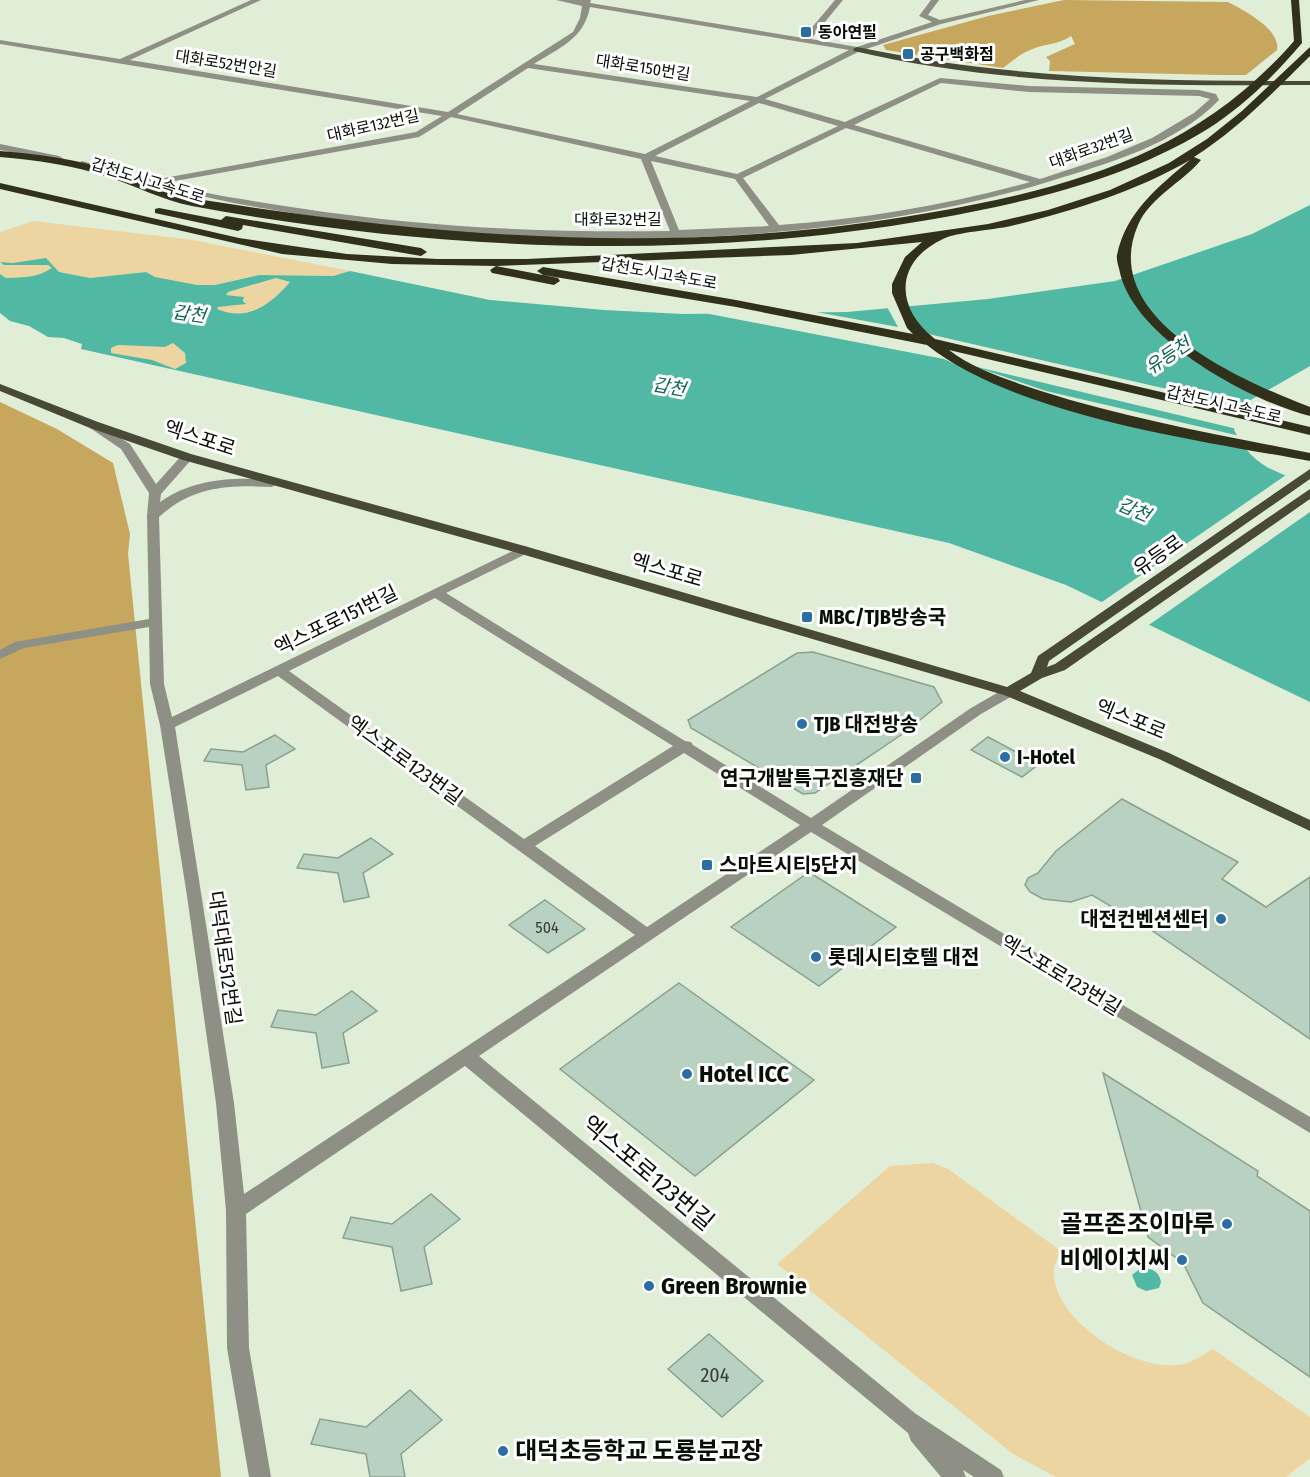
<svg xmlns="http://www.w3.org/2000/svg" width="1310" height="1477" font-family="'Fira Sans Condensed','Noto Sans KR',sans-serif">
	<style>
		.green { fill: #ecd5a1 }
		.forest { fill: #c7a75d }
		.water { fill: #51b8a4; fill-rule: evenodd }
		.pier { fill: #e0eed7 }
		.building { fill: #b9d1c0; stroke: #8aa191; stroke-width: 1.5 }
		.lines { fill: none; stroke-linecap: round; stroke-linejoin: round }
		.minor { fill: #8f9085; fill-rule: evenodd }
		.major { fill: #484936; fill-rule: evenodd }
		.highway { fill: #30301b; fill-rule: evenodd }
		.poi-dot { fill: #2b6ea4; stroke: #fff; stroke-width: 2 }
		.labels { text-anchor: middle; stroke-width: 6; stroke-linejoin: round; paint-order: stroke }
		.far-poi-label { font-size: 16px; font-weight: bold; fill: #090e07; stroke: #fff; text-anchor: start }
		.far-street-label { font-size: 16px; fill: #090e07; stroke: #fff }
		.number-label { font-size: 16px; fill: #353f35 }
		.far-water-label { font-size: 18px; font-style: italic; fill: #0c6254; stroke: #fff }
		.street-label { font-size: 20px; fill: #090e07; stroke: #fff }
		.poi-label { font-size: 20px; font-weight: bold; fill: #090e07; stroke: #fff; text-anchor: start }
		.near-number-label { font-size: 20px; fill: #353f35 }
		.near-poi-label { font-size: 24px; font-weight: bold; fill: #090e07; stroke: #fff; text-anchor: start }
		.near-street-label { font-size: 24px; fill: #090e07; stroke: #fff }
	</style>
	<rect width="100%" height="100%" fill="#e0eed7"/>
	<g class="green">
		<path d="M34,221L193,240L350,271L333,276L259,275L215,285H197L155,277L146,272L90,278L59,272L40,259L14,264L48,265L53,269C36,277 24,277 6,278L0,274V263H12L0,262V232Z"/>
		<path d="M277,278L290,282C270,305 248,322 217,309L218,307L245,303L243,297L226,295L228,292Z"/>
		<path d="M173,343L185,353L187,363L175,369L111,353V348L118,345L165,347Z"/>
		<path d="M933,1163L948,1169L1061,1251C1059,1256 1055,1263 1054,1268C1049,1319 1137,1375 1184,1364C1193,1362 1204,1354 1213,1349L1310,1417V1458L1286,1477H1056L1013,1454L777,1264L890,1166Z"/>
	</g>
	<g class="forest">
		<path d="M1064,0L1228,2C1243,10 1281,29 1277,50L1246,75H1219L1049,71L1050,61L1046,57L1075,44L1071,36C1057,45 1049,43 1035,48C1023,52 1013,60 1003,68L886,50L883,45L988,16Z"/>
		<path d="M0,402L57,429L113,463L130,534L128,554L221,1477H0Z"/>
	</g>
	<g class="water">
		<path d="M1310,205V366L1242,405L1234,430C1254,468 1273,470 1310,485V702L1066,585L949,543L81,349L82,344L64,338L48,337L29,326L10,321L0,313V274L6,278C23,277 37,278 52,268L48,265H4L0,262L13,263L46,258L59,272L90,278L146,272L155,277L197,285H215L259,275L333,276L350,271L490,300L604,310L683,314L847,312L988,299L1115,281L1252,234ZM276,278L290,282C270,305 248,322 217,309L218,307L246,304L243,301L244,297L226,295L228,292ZM173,343L185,353L186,363L175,369L152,360L111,353V348L118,345L165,347Z"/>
		<path d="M1141,1268C1151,1268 1159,1271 1161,1282L1159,1288L1146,1291L1137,1287L1132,1275Z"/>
	</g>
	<g class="pier">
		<path d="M904,304L920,332L1245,407L1237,429L973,366L1046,391L1240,436L1245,445L1146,424L989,379L944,359L694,311L805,310L898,327L886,305Z"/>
		<path d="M1289,473L1310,482V512L1146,627L1099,604Z"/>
	</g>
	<g class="building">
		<path d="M813,652L934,687L942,702L904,733L815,793L803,794L691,728L688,720L797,653Z"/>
		<path d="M275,735L295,749L266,765L269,787L246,790L242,765L204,761L211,749L243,752Z"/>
		<path d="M988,737L1039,764L1022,777L971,750Z"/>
		<path d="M1122,799L1238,862L1222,879L1266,907L1310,877V1039L1151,930L1092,895L1071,902L1043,899L1030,892L1025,885L1028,878L1038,873L1056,851Z"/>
		<path d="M371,838L393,854L363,873L369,897L344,902L338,873L297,868L304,854L338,858Z"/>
		<path d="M809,872L896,927L819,986L731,927Z"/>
		<path d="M545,900L585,929L548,953L509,925Z"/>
		<path d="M679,983L814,1080L695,1176L560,1069Z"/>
		<path d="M352,991L377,1011L343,1033L349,1063L322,1068L316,1033L271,1027L278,1010L316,1015Z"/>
		<path d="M1103,1073L1258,1171L1257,1176L1310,1211V1377L1203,1303L1183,1263L1148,1237Z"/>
		<path d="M431,1194L460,1219L424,1247L432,1284L401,1291L392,1247L343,1238L351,1217L392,1224Z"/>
		<path d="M709,1334L763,1381L722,1417L668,1369Z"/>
		<path d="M410,1390L442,1420L401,1454L405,1477H370L366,1454L311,1444L320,1419L366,1427Z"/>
	</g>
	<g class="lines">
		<g class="minor">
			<path d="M251,0H261L130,60L448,112L573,32L580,18L582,6L556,0H591L590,3L803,38L835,0H843L811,39L857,47L932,22L919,16L931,0H939L928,15L940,20L1025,0H1039L941,24L860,51L765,99L845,122L940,78L1029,86L1199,90L1216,94L1219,100C1175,145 1109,163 1051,181C811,255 509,251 262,208C200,198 140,180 79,166L77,164L82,161L153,180L416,132L442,116L0,44V40L120,59ZM590,7L849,50L757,97L534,64C559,48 584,39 590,7ZM528,68L750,101L645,154L457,114ZM941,83L1029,92L1199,96L1210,99L1194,113L1152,138L1107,157L1040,179L854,125ZM759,103L838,126L737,174L655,156ZM451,117L641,159L670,231C545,233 421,227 298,208C254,201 208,195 164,183L419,137ZM846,128L1030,182C948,205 864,219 779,225L743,178ZM651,161L735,179L769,226L679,230Z"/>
			<path d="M0,144L59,156L64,159L59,162L0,150Z"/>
			<path d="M94,421L130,444L156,484L183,454H191V460L161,494L160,502C189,482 221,478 256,479C264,479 272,478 278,483L272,487C229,485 193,486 159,517L164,684L172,717L523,546L528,547L530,550L528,553L446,593L685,741L691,742L693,745L811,818L971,708L1004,689H1014L1016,692L1014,695L981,714L822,825L1310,1117V1133L811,832L479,1056L916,1414L1001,1470L1004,1477H974L963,1470L966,1477H941L911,1441L908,1433L465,1066L246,1214L249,1348L271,1477H249L227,1348L226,1210L216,1103L187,896L160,725L150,684L149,627L24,648L0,659V650L15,642L149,619L147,516L149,493L121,449L90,428L88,425ZM435,598L673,746L524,839L289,671ZM278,676L635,935L244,1194L234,1103L175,727ZM684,753L800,825L647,927L535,846Z"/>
		</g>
		<g class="major">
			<path d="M857,47C1008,79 1156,81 1310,81V85C1157,86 1004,86 854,51L853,49Z"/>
			<path d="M0,384L98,422L191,454L528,547L1007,687L1031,673L1038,656L1310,469V479L1049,661L1047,667L1055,664L1310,489V499L1065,670L1042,678L1020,691L1169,753L1310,820V831L1159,759L1004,695L518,553L183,460L90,428L0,391Z"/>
		</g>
		<g class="highway">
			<path d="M1291,0H1299L1302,43C1274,76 1243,107 1206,130C1124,180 1028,202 934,219C689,262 436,251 192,206C162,200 136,186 108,177C73,165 36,160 0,157V151C38,154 77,159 113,171C141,181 168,195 197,199C445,238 678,257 928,213C1071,188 1195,155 1294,41Z"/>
			<path d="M1310,47V56C1274,92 1238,129 1194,157L1201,160C1183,182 1150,197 1138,225C1097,319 1243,381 1310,407V416C1249,401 1135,338 1120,273C1119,267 1116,261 1117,255C1126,212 1158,187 1190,160C1135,192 1072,211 1011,226C993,230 957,232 943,239C894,262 895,308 935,339L1310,427V435L949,350C975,370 1011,381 1041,391C1129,419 1220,435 1310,453V461C1197,440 1017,416 927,345L736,307L543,275L537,271L543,267L736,300L913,334L907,328L892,293V284L905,257L922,242L791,255L496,266L558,278L560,281L554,285L492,273L490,270L496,266L392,264L282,254L0,189V183L239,238L347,254L437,259H527L857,243L988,224L1048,210L1110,190L1169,163L1207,139L1242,111Z"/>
			<path d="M159,208L221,220L226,216L421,248L427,252L421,256L243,225L242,229L238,231L155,213V209Z"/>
		</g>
	</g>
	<g class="poi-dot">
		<rect x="800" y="26" width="12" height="12" rx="3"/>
		<rect x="902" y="48" width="12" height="12" rx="3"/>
		<rect x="801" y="611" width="12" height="12" rx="3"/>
		<circle cx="802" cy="724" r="6"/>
		<circle cx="1005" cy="757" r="6"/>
		<rect x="910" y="772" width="12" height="12" rx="3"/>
		<rect x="701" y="859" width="12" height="12" rx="3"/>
		<circle cx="1221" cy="919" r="6"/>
		<circle cx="816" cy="957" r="6"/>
		<circle cx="687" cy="1074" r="6"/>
		<circle cx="1227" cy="1224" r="6"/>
		<circle cx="1182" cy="1260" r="6"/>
		<circle cx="649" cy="1286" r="6"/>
		<circle cx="503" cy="1451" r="6"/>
	</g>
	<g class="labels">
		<g class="far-poi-label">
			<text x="818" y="38">동아연필</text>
			<text x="920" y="60">공구백화점</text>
		</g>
		<g class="far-street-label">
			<text transform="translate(226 63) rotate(9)" y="6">대화로52번안길</text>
			<text transform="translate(643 67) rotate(9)" y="6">대화로150번길</text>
			<text transform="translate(373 125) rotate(-13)" y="6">대화로132번길</text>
			<text transform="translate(1091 148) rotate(-20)" y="6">대화로32번길</text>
			<text transform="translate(148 180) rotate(17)" y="6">갑천도시고속도로</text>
			<text x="618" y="225">대화로32번길</text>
			<text transform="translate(659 273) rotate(10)" y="6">갑천도시고속도로</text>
			<text transform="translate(1224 404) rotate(13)" y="6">갑천도시고속도로</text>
		</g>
		<g class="number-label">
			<text x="547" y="933">504</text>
		</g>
		<g class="far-water-label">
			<text transform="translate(189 314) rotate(8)" y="6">갑천</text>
			<text transform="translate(1168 356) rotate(-34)" y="6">유등천</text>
			<text transform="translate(669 387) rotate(10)" y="6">갑천</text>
			<text transform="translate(1134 510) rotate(23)" y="6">갑천</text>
		</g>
		<g class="street-label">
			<text transform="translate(200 438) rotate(18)" y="7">엑스포로</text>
			<text transform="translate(1158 555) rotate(-35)" y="7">유등로</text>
			<text transform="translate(667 570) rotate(16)" y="7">엑스포로</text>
			<text transform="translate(336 620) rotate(-26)" y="7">엑스포로151번길</text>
			<text transform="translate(1131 719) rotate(22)" y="7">엑스포로</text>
			<text transform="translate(405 760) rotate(36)" y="7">엑스포로123번길</text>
			<text transform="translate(225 958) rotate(82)" y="7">대덕대로512번길</text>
			<text transform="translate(1061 975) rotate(31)" y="7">엑스포로123번길</text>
		</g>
		<g class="poi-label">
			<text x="819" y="624">MBC/TJB방송국</text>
			<text x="814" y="731">TJB 대전방송</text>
			<text x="1017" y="764">I-Hotel</text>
			<text x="904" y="785" text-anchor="end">연구개발특구진흥재단</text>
			<text x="719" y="872">스마트시티5단지</text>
			<text x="1209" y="926" text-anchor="end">대전컨벤션센터</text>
			<text x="828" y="964">롯데시티호텔 대전</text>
		</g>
		<g class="near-number-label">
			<text x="715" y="1382">204</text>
		</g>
		<g class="near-poi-label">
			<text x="699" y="1082">Hotel ICC</text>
			<text x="1215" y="1232" text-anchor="end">골프존조이마루</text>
			<text x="1170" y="1268" text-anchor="end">비에이치씨</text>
			<text x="661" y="1294">Green Brownie</text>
			<text x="515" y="1459">대덕초등학교 도룡분교장</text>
		</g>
		<g class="near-street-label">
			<text transform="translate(648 1173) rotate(40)" y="8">엑스포로123번길</text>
		</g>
	</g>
</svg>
